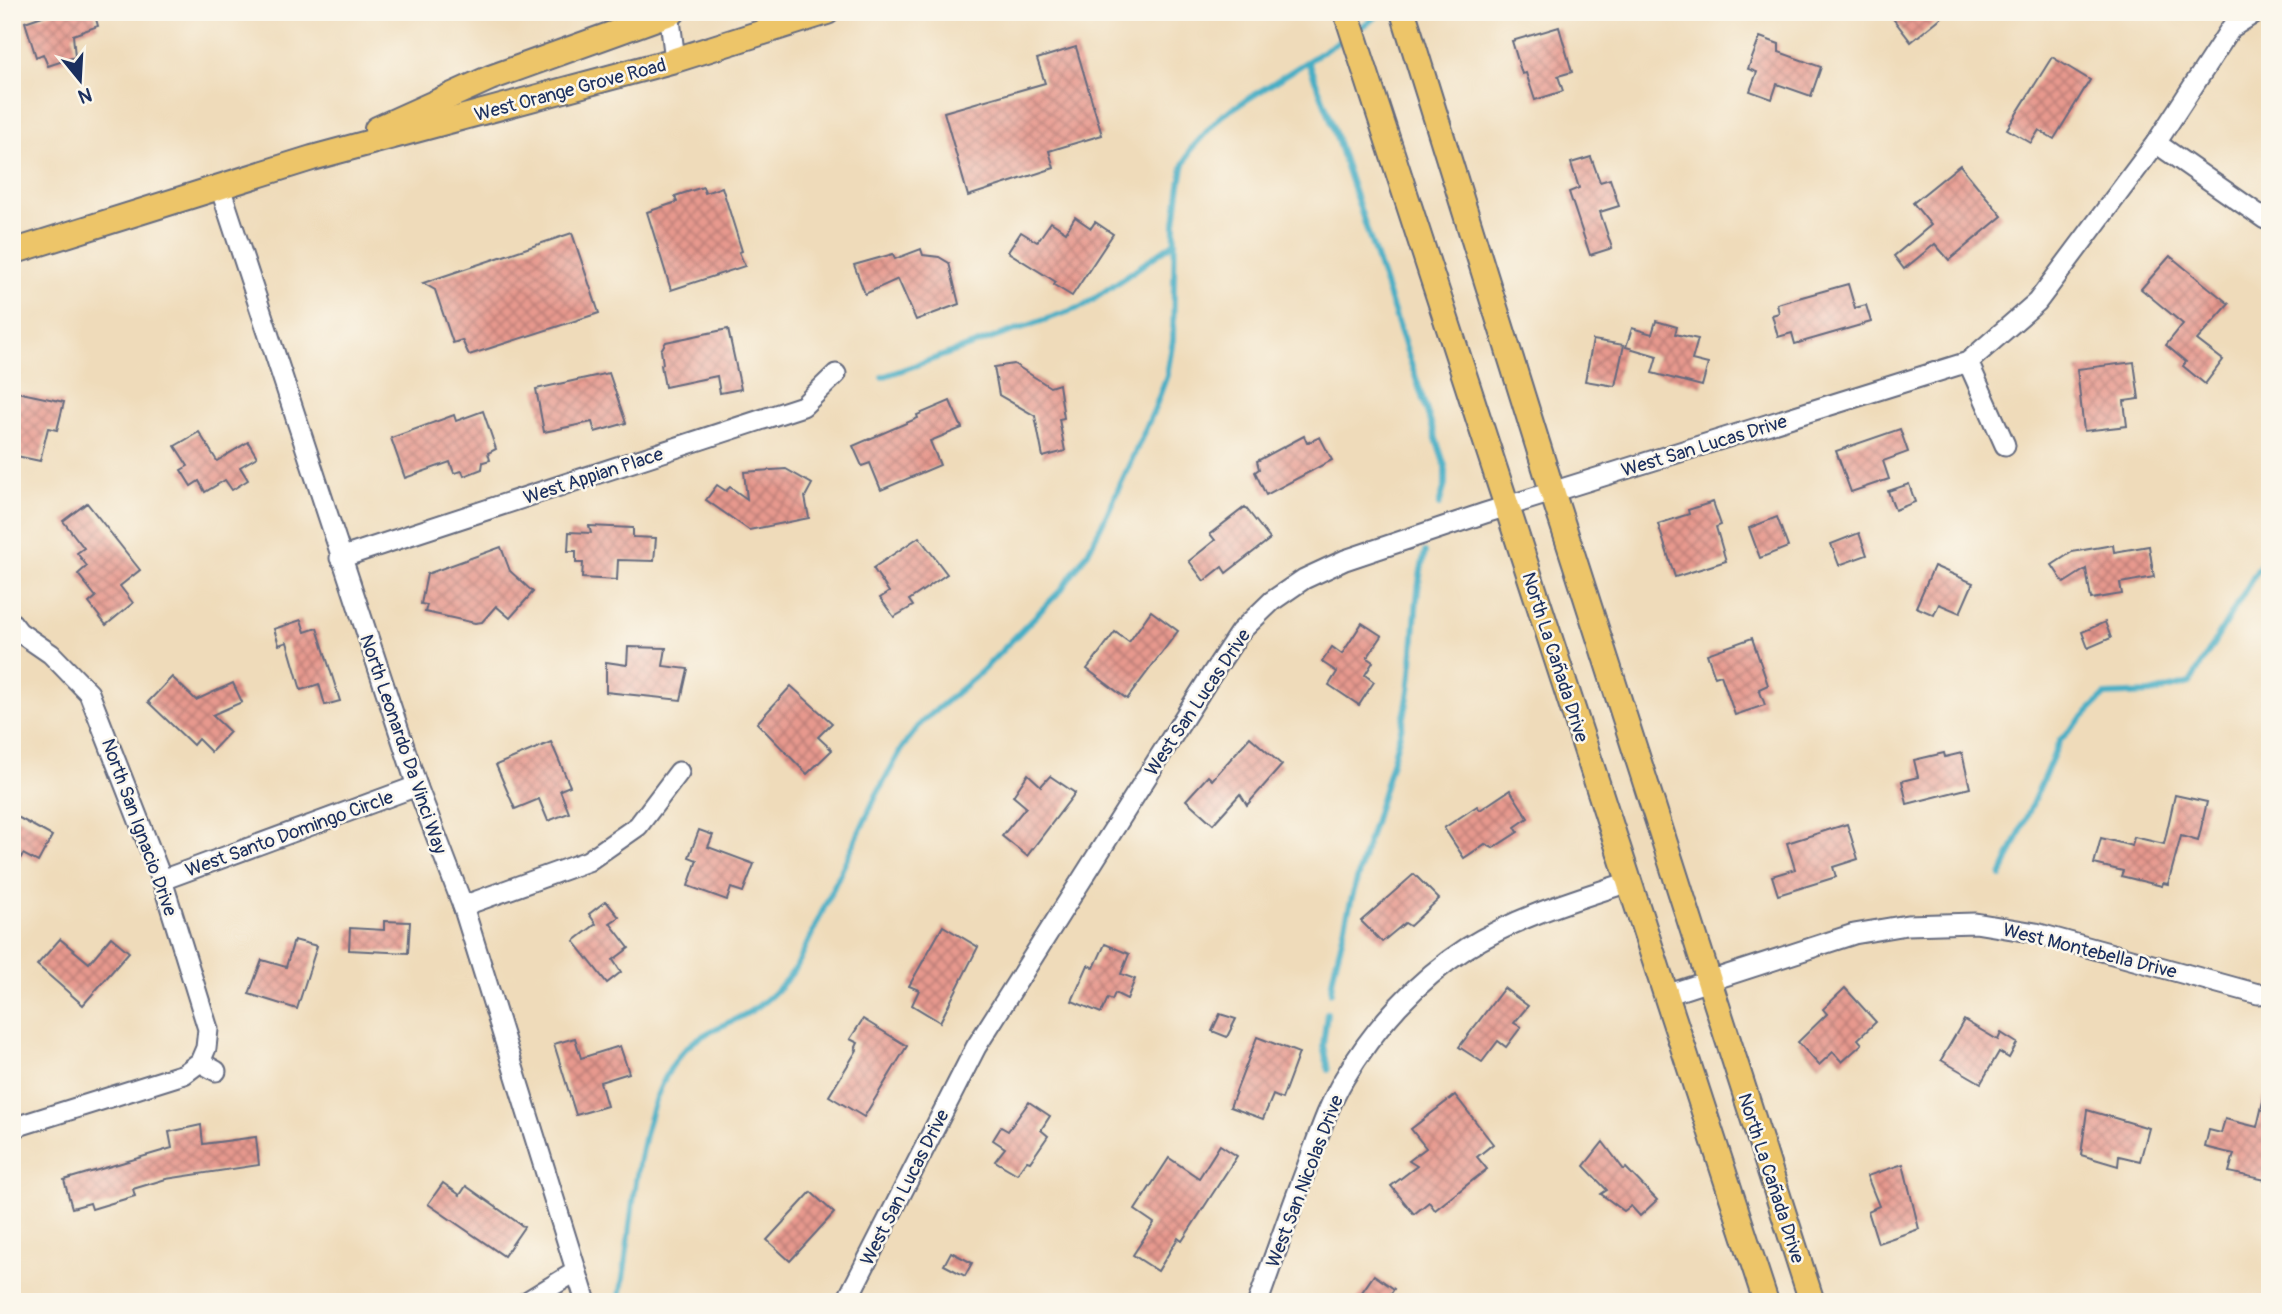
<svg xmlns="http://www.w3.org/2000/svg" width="2282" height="1314" font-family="Pangolin,sans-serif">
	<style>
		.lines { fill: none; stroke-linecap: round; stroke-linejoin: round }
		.stream { stroke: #46aec5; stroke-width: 6 }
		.building { fill: url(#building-cross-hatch) }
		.minor-casing { stroke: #656b7e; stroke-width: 23 }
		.major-casing { stroke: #656b7e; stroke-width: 28 }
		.minor { stroke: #fff; stroke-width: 19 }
		.major { stroke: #edc569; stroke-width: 24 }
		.labels { text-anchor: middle; stroke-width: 5; stroke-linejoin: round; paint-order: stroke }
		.street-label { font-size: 19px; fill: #1b2f5e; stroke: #fbf7ec }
	</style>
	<defs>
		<pattern id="building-cross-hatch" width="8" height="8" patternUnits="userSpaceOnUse" patternTransform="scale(1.75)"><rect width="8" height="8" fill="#e7998e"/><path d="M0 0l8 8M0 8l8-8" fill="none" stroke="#ba7d77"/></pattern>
	</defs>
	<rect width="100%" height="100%" fill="#fbf7ec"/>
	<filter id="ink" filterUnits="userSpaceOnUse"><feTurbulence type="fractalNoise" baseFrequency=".0143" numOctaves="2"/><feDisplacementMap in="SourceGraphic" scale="14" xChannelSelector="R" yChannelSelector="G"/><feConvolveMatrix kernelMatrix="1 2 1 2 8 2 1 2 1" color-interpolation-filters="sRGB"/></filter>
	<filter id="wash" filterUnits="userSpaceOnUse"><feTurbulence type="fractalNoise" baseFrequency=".00686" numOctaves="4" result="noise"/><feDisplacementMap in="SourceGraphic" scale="28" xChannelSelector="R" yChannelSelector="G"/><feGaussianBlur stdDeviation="1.57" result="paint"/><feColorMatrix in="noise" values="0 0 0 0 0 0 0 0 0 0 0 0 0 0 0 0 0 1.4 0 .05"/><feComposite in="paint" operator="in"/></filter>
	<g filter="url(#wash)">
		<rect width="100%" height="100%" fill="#efdbba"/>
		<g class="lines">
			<g class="stream">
				<path d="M1358,29L1383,12"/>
				<path d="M1308,62L1328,112L1445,466V485L1439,505"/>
				<path d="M882,377L1084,306L1175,242"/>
				<path d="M2001,876L2060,740L2105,695L2150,693L2190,683L2270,549"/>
				<path d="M1331,992C1332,971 1339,954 1343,934C1359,860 1387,790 1404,717C1417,663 1411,606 1425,552"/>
				<path d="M1327,1013L1323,1045L1328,1070"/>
				<path d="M619,1302C634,1230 633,1091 692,1043C711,1028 735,1022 754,1009C771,998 783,984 796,968L876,796L902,748L922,722L982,671L1061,590L1088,552L1107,514L1155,408L1167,375L1173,340L1175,223L1179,191L1183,167L1191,149L1221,116L1349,35"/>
			</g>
		</g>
		<g id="blocks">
			<g class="building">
				<path d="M54,12H94L98,26L73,35L75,57L48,66L43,54L36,57L25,22Z"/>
				<path d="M1888,12H1948L1911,42Z"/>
				<path d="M1559,27L1572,72L1558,76L1563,91L1535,100L1526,73L1522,74L1512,41Z"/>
				<path d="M1760,37L1779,44V52L1821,67L1811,96L1777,84L1772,99L1750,91L1757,72L1748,69Z"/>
				<path d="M1076,47L1102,135L1049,151L1054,168L968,196L944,112L1045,83L1037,59Z"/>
				<path d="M2052,57L2090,80L2054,139L2039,130L2031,143L2007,129Z"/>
				<path d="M1591,157L1600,182L1610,179L1619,206L1600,212L1612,248L1590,255L1569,192L1579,188L1571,163Z"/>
				<path d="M1960,165L2002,216L1949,260L1935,244L1904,269L1894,256L1931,225L1913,203Z"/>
				<path d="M703,187L705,193L722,187L742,251L739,252L745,266L671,290L647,212L677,202L675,196Z"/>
				<path d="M1075,217L1091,228L1095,222L1113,234L1072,296L1054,285L1056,282L1008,252L1021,232L1037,242L1051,222L1066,232Z"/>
				<path d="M572,233L599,313L469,355L462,340L453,343L435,290L423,283Z"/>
				<path d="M921,249L923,255L939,257L949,263L959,304L916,320L898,279L865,294L854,265L893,254L895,259Z"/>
				<path d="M2170,256L2229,304L2197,340L2223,360L2205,384L2183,366L2186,362L2166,345L2183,324L2141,289Z"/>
				<path d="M1848,284L1855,308L1866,305L1871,322L1795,344L1792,333L1778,337L1772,315L1779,313L1777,304Z"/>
				<path d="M1656,321L1677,327L1675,334L1698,339L1692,360L1708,364L1702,386L1652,373L1657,356L1626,347L1632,328L1652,334Z"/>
				<path d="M728,329L741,389L720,393L717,376L665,387L661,365L663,364L661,350L666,342Z"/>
				<path d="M1593,340L1624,345L1615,386L1585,381Z"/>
				<path d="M2134,362L2139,399L2124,401L2127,426L2084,431L2077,369Z"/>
				<path d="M1014,364L1050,387L1059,384L1064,418L1059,419L1065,451L1043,457L1035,416L999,395L994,367Z"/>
				<path d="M609,373L626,423L595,432L592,422L544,432L536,389Z"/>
				<path d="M12,391L64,402L57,430L48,428L40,461L12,455Z"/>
				<path d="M950,401L962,428L930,441L940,465L881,490L870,463L862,466L853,446L918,418L917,415Z"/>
				<path d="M483,411L496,449L488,453L490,460L483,462L482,469L464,476L462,471L454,473L450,462L405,478L391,438L454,415L456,421Z"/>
				<path d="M1900,429L1908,452L1883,461L1889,479L1851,492L1836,451Z"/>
				<path d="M199,432L217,461L248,442L257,457L240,467L248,480L232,490L225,480L205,492L199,481L191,486L181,470L188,466L175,446Z"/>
				<path d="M1304,436L1307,443L1320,437L1332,460L1266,495L1255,472L1259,469L1257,461Z"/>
				<path d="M786,469L812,484L805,497L809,518L749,530L706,500L717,485L726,491L730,487L747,499L744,472Z"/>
				<path d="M1909,484L1915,502L1895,510L1888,491Z"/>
				<path d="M1713,502L1721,525L1716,527L1726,561L1675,577L1658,524L1689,514L1688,510Z"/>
				<path d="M87,503L140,570L120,586L133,603L106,625L89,603L96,597L78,574L87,566L77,553L84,548L63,521Z"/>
				<path d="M1245,507L1270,539L1226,573L1222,567L1204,581L1189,561L1215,540L1210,534Z"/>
				<path d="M1777,517L1788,547L1760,558L1749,528Z"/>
				<path d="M589,526L633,528V537L656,538L654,561L618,560L617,580L582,578L583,563H576V551H568L569,532L591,533Z"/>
				<path d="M1859,533L1867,555L1839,565L1831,544Z"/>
				<path d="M919,537L947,574L909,600L913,606L894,617L880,598L889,592L873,568Z"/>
				<path d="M2113,545L2114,552L2149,546L2154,577L2120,583L2122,594L2091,599L2086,569L2064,583L2052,565L2072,552Z"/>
				<path d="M501,547L510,571L533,592L510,618L496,606L482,622L475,623L425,612L427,605L421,604L427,574Z"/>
				<path d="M1934,566L1973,583L1960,613L1939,604L1934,615L1916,607Z"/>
				<path d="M1151,611L1178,631L1127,699L1087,669L1115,632L1129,642Z"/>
				<path d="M301,620L305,632L317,628L340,701L325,705L319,684L301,690L287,642L279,645L274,629Z"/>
				<path d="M2105,622L2111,638L2088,648L2082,632Z"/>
				<path d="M1362,623L1382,636L1367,658L1373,662L1365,675L1374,682L1359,705L1329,685L1337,672L1322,662L1332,647L1342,654Z"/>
				<path d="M1752,638L1768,685L1759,689L1765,705L1735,715L1721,675L1715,677L1707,654Z"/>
				<path d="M628,647L666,648L663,666L688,669L681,700L606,692V662L627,665Z"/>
				<path d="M172,677L196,700L233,683L242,702L212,715L230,732L211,752L198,739L193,745L148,702Z"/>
				<path d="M791,686L832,723L818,737L832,750L807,774L757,723Z"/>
				<path d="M1250,737L1282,765L1247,805L1240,794L1213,824L1186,800L1208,776L1212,780Z"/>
				<path d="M551,742L570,786L560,790L569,813L548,821L539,799L515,809L496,765Z"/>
				<path d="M1944,753L1945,757L1962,753L1970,788L1907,804L1902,781L1918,777L1914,760Z"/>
				<path d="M1028,774L1041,786L1050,776L1075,793L1027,856L1002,836L1026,807L1013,796Z"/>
				<path d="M1510,790L1528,818L1515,827L1518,832L1493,848L1485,844L1464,858L1444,828L1477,806L1480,810Z"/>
				<path d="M2175,795L2207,802L2198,841L2181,836L2168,884L2163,883L2162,886L2121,876L2123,871L2094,864L2101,838L2132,846L2134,837L2164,844Z"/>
				<path d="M12,814L52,836L38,862L23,854L12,873Z"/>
				<path d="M1847,824L1858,859L1833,867L1836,877L1778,895L1772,876L1795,869L1787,843Z"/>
				<path d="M699,830L713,835L708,847L754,864L743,892L731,888L727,900L688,886L697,860L689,857Z"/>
				<path d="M1414,874L1439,899L1410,926L1405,923L1382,942L1361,921Z"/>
				<path d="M606,901L619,917L610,923L629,948L613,960L621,972L607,983L574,941L596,924L589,914Z"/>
				<path d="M384,921L410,922L408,953L349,950L350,928L384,930Z"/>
				<path d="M943,926L978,947L940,1022L912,1005L919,990L909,986Z"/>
				<path d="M111,937L129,952L83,1005L37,965L60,939L89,963Z"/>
				<path d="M294,940L317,946L297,1009L249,994L262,960L286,967Z"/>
				<path d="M1105,944L1129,954L1121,974L1135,979L1127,999L1115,993L1112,1000L1108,998L1101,1013L1072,1001L1088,965L1094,968Z"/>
				<path d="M1504,988L1528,1006L1514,1023L1521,1027L1506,1047L1498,1041L1482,1062L1459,1047Z"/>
				<path d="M1845,988L1876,1022L1858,1039L1862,1044L1842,1062L1833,1052L1819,1065L1798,1042L1827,1014L1823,1009Z"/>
				<path d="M1220,1014L1236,1019L1227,1037L1212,1031Z"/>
				<path d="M863,1019L907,1046L864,1117L829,1096L857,1050L855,1049L858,1043L850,1039Z"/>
				<path d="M1964,1020L1998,1040L2001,1033L2017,1043L2009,1058L1999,1052L1981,1083L1941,1060Z"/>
				<path d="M1257,1037L1299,1053L1282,1099L1273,1095L1263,1119L1230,1107Z"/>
				<path d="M575,1038L581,1058L620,1046L629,1073L600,1082L607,1106L576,1115L554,1044Z"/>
				<path d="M1455,1095L1493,1144L1477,1157L1487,1169L1435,1210L1429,1202L1414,1214L1391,1186L1417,1166L1409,1161L1426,1148L1411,1129Z"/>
				<path d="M2264,1097L2270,1098V1181L2229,1172L2234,1154L2205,1147L2209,1130L2221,1133L2225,1119L2257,1127Z"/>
				<path d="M1029,1102L1050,1116L1041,1130L1048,1136L1030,1162L1027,1161L1017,1174L995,1161L1005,1148L993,1140L1001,1127L1008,1131Z"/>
				<path d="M2087,1110L2149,1128L2140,1161L2119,1156L2118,1166L2081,1155Z"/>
				<path d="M201,1125L203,1144L256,1137L259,1165L166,1179L133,1189L135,1196L92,1209L90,1203L72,1208L64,1180L172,1148L169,1132Z"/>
				<path d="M1603,1142L1624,1170L1626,1168L1657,1200L1640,1216L1631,1206L1624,1211L1601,1194L1607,1190L1584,1166Z"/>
				<path d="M1220,1145L1237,1156L1182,1241L1178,1238L1158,1271L1133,1255L1154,1223L1135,1210L1169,1158L1199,1178Z"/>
				<path d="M1903,1164L1919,1229L1878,1243L1868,1211L1879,1206L1867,1176Z"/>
				<path d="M443,1183L460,1195L466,1186L524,1227L504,1256L428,1204Z"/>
				<path d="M811,1192L834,1213L790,1261L767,1240Z"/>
				<path d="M951,1252L972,1263L965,1276L944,1265Z"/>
				<path d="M1374,1275L1394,1289L1385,1302H1355Z"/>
			</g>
		</g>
	</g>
	<g filter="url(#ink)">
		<use href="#blocks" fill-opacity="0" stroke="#656b7e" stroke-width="2"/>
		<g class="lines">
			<defs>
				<g id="minor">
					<path d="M669,12L675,60"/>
					<path d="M2156,143L2265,219"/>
					<path d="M220,187L417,786L463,906L586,1302"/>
					<path d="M1968,362L2005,445"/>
					<path d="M340,558L803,406L836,374"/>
					<path d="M12,623L19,632L51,654L89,693L162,880L208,1029L206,1048L200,1062L184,1074L12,1128"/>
					<path d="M162,880L417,786"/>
					<path d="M463,906L588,861L638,826L679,772"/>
					<path d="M1666,995L1854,934L1907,925L1975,923L2036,933L2258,994L2270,993"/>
					<path d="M200,1062L216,1071"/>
					<path d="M526,1302L575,1272"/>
					<path d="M846,1302L976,1047L1208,680L1240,632L1272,601L1304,579L1345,560L1485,513L1968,362L2037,302L2156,143L2231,28L2256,12"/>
					<path d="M1258,1302C1274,1257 1290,1212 1307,1167C1318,1137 1328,1106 1344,1079C1374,1028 1417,980 1467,948C1517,917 1573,900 1629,882"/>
				</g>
				<g id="major">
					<path d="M1346,12L1766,1302"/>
					<path d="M1403,12L1553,494L1812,1302"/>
					<path d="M377,129L490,78L673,12"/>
					<path d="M12,252L312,158L675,60L827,12"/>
				</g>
			</defs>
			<use href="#minor" class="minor-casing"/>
			<use href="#major" class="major-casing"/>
			<use href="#minor" class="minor"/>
			<use href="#major" class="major"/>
		</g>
	</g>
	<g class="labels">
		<g class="street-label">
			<text transform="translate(570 89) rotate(-15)" y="7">West Orange Grove Road</text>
			<text transform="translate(1704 445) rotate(-17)" y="7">West San Lucas Drive</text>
			<text transform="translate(593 475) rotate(-18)" y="7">West Appian Place</text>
			<text transform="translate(1556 657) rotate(72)" y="7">North La Cañada Drive</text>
			<text transform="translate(1197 702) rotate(-56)" y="7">West San Lucas Drive</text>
			<text transform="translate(404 744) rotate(71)" y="7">North Leonardo Da Vinci Way</text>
			<text transform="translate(140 827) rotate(70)" y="7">North San Ignacio Drive</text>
			<text transform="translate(289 833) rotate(-20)" y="7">West Santo Domingo Circle</text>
			<text transform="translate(2090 950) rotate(14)" y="7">West Montebella Drive</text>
			<text transform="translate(1772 1178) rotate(72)" y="7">North La Cañada Drive</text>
			<text transform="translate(1304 1181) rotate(-69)" y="7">West San Nicolas Drive</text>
			<text transform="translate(904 1187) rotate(-63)" y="7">West San Lucas Drive</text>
		</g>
	</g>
	<rect width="2282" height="1314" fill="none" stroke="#fbf7ec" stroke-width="42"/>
	<g transform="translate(80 80) rotate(162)" stroke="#fbf7ec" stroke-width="5" paint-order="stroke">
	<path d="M0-5L12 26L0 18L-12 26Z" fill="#1b2f5e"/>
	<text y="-10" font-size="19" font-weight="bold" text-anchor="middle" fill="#1b2f5e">N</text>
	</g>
</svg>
